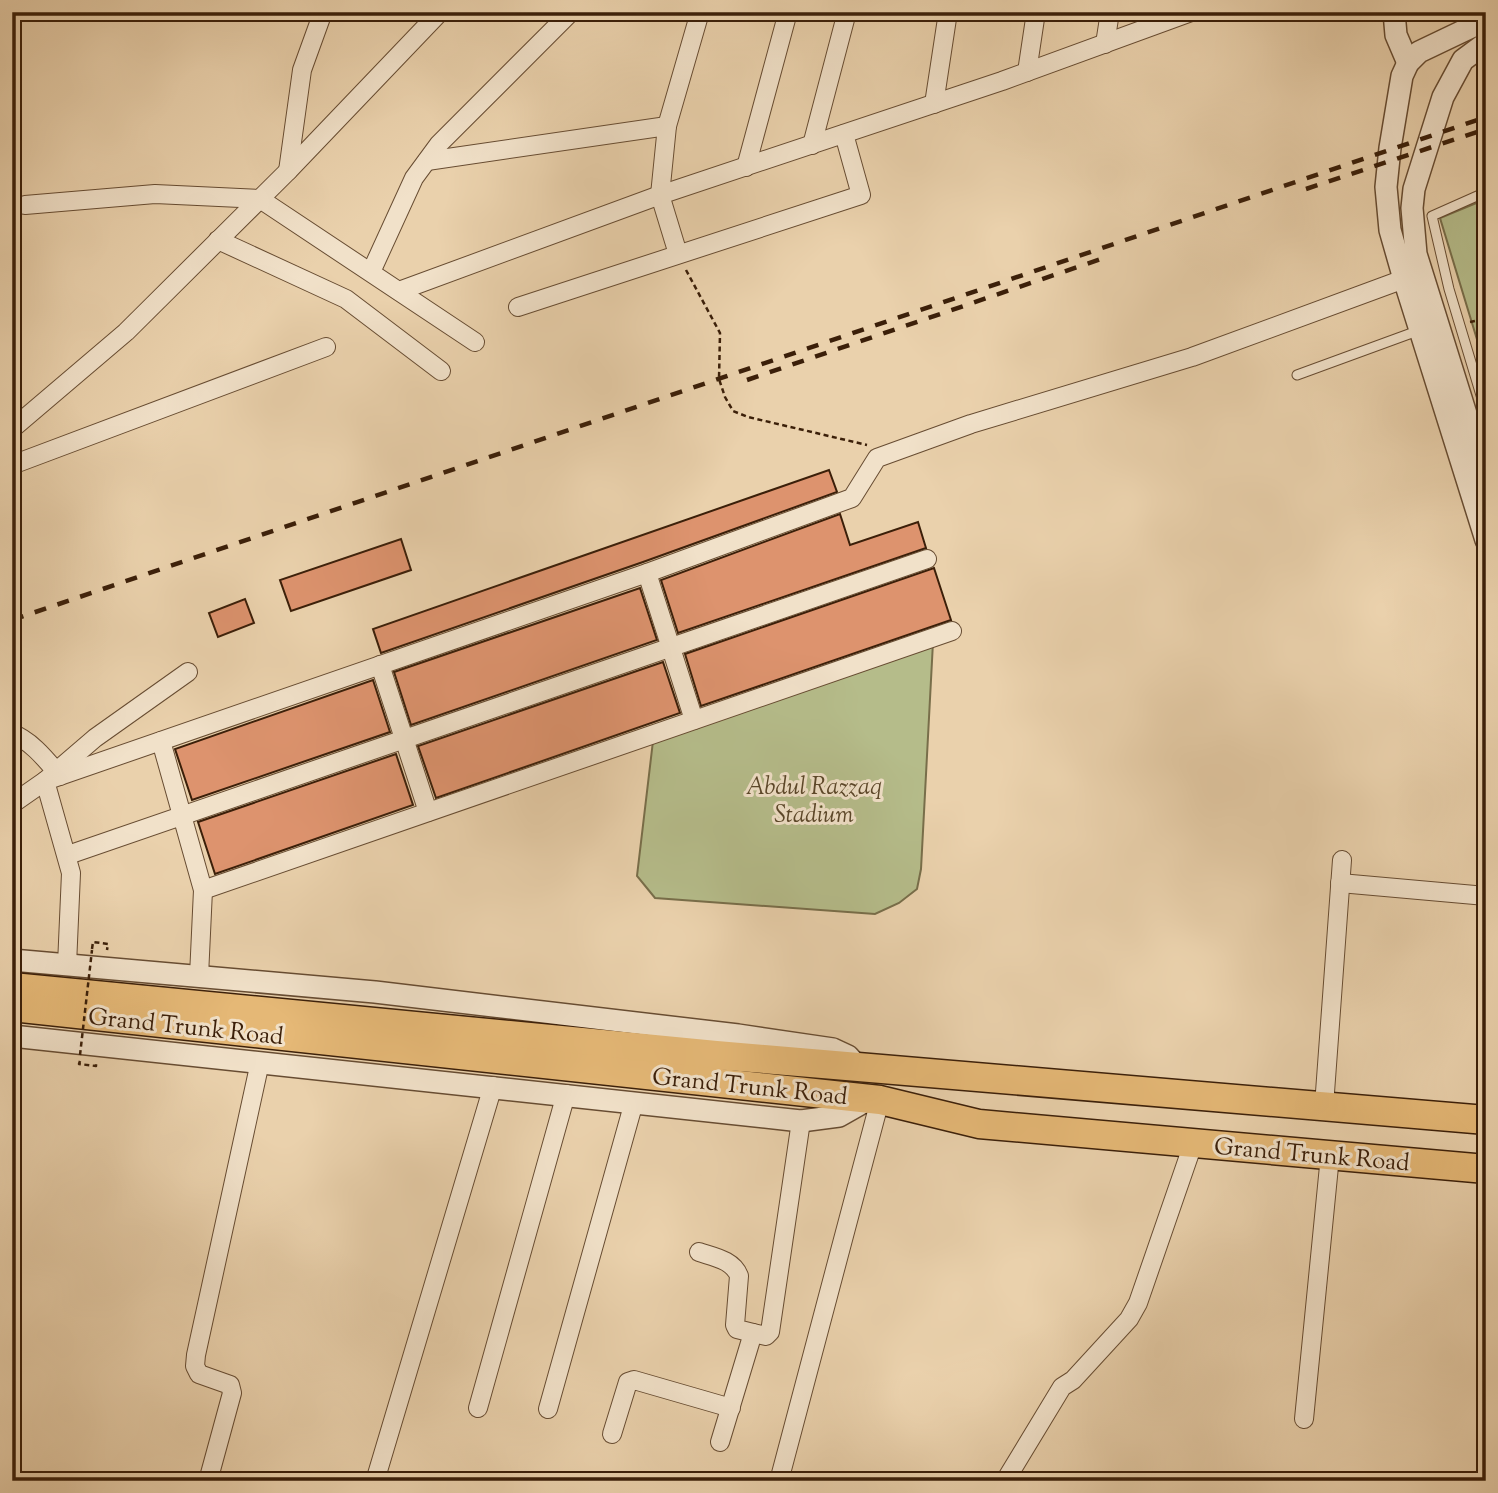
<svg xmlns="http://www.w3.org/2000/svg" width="1498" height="1493" font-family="'Sorts Mill Goudy',serif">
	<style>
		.green { fill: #b5bc8a; stroke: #786e4a; stroke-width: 2 }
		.building { fill: #dd936e; stroke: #3b1f09; stroke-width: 2 }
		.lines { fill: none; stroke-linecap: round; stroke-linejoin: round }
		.service-casing { stroke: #674c32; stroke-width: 11 }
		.minor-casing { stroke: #674c32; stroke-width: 20 }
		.tertiary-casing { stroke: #674c32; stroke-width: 24 }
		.trunk-casing { stroke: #3b1f09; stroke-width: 31 }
		.path { stroke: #3b1f09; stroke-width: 2.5; stroke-dasharray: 5 3.5; stroke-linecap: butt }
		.service { stroke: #f1e1c9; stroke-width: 9 }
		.minor { stroke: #f1e1c9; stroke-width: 18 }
		.tertiary { stroke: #f1e1c9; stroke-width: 21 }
		.trunk { stroke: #e5b876; stroke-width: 28 }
		.rail { stroke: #3b1f09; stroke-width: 4.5; stroke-dasharray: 12 12; stroke-linecap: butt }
		.path-bridge { stroke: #3b1f09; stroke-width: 2.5; stroke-dasharray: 5 3.5; stroke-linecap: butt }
		.labels { text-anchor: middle; stroke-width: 6; stroke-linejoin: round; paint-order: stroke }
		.park-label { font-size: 24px; font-style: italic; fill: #5a4629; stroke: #f1e1c9 }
		.street-label { font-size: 24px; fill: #3b1f09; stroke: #f1e1c9 }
	</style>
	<rect width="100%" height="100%" fill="#ead1ac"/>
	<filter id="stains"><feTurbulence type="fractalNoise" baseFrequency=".00286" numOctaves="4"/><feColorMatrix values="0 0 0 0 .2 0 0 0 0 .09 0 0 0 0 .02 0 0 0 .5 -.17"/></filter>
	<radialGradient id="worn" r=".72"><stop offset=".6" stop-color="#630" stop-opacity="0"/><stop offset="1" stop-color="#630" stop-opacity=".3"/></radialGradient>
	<g class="green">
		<path d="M1486,199V369L1440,218Z"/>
		<path d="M933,642L921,869L917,889L899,903L875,914L655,898L637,876L653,741Z"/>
	</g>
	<g class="building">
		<path d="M829,470L837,492L643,562L381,653L373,629Z"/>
		<path d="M840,514L850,545L918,522L926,548L678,633L661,580Z"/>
		<path d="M401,539L411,570L291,611L280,580Z"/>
		<path d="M934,568L951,620L701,706L685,654Z"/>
		<path d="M640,588L657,640L411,725L394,672Z"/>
		<path d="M245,599L254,623L218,637L209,613Z"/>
		<path d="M663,662L680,713L436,798L418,746Z"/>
		<path d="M373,680L390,732L192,800L175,749Z"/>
		<path d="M396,754L413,805L215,874L198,822Z"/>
	</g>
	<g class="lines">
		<defs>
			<g id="service">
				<path d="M1486,192L1432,216L1449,289L1486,412"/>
				<path d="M1297,375L1420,330"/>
			</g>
			<g id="minor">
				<path d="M1105,44L1110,12"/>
				<path d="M1027,72L1036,12"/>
				<path d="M934,104L948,12"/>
				<path d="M812,145L847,12"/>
				<path d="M427,161L667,126"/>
				<path d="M746,167L788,12"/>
				<path d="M288,171L302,70L323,12"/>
				<path d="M25,205L155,194L260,199L475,342"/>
				<path d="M218,240L346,299L441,371"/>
				<path d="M678,254L660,195L667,126L700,12"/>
				<path d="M371,272L414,178L439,144L571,12"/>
				<path d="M399,291L660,195L1002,81L1191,12"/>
				<path d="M518,307L861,195L844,134"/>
				<path d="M12,429L126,332L288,171L440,12"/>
				<path d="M12,465L326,347"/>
				<path d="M647,573L694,720"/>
				<path d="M380,665L428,812"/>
				<path d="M12,734C30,739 48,762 60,776"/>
				<path d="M161,741L203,890L199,976"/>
				<path d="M12,804L45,781L647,573L852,498L877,458L971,424L1192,357L1404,279"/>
				<path d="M68,855L927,559"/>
				<path d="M1340,883L1486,896"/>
				<path d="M203,890L952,631"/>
				<path d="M67,965L71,873L45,781L95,738L188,672"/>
				<path d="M1324,1106L1342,860"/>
				<path d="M699,1252C714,1257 733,1260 739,1276L735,1325L737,1329L753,1333"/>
				<path d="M478,1408L566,1094"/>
				<path d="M548,1409L634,1102"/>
				<path d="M1304,1419L1330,1156"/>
				<path d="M612,1434L628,1382L634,1380L731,1408"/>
				<path d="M720,1442L753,1333L766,1336L770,1332L801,1121"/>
				<path d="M208,1481L232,1393L230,1385L199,1374L195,1366L196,1355L260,1062"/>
				<path d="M375,1481L493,1086"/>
				<path d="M779,1481L880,1100"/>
				<path d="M1005,1481L1062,1387L1073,1380L1129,1319L1138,1303L1193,1144"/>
			</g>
			<g id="tertiary">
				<path d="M1394,12L1396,35L1408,63"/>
				<path d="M1486,20L1419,52L1408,63L1402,76L1390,148L1386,187L1390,230L1404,279L1486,540"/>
				<path d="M1486,43L1463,60L1443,97L1414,189L1412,208L1416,254L1486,478"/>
				<path d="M12,960L375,992L738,1035L833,1049L848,1056L858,1067"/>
				<path d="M12,1036L801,1121L839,1116L869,1099"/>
			</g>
			<g id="trunk">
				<path d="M12,987L716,1055L1486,1120"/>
				<path d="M12,1007L880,1100L979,1124L1486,1169"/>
			</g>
		</defs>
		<use href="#service" class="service-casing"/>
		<use href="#minor" class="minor-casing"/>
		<use href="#tertiary" class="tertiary-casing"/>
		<use href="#trunk" class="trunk-casing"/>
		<g class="path">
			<path d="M686,270L720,333L719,379L725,397L733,411L748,417L867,445"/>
			<path d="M1470,322L1486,319"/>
			<path d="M92,949L93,942L108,944L107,950"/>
			<path d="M80,1061L79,1064L96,1066V1064"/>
		</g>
		<use href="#service" class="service"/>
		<use href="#minor" class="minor"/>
		<use href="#tertiary" class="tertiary"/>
		<use href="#trunk" class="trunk"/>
		<g class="rail">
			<path d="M1306,189L1486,129"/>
			<path d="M747,380L1101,259"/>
			<path d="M12,620L1486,117"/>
		</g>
		<path class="path-bridge" d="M80,1055L92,950"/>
	</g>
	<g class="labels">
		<g class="park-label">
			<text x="814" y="794">Abdul Razzaq<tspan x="814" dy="28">Stadium</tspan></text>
		</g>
		<g class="street-label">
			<text transform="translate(186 1026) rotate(6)" y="8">Grand Trunk Road</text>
			<text transform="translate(750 1086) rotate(6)" y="8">Grand Trunk Road</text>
			<text transform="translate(1312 1154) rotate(5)" y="8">Grand Trunk Road</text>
		</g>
	</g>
	<rect width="1498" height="1493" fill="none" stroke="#ead1ac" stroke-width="42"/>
	<rect x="14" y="14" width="1470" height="1465" fill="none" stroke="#3b1f09" stroke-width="3.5"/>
	<rect x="21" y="21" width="1456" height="1451" fill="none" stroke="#3b1f09" stroke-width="2"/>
	<rect width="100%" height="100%" filter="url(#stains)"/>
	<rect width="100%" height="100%" fill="url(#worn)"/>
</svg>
